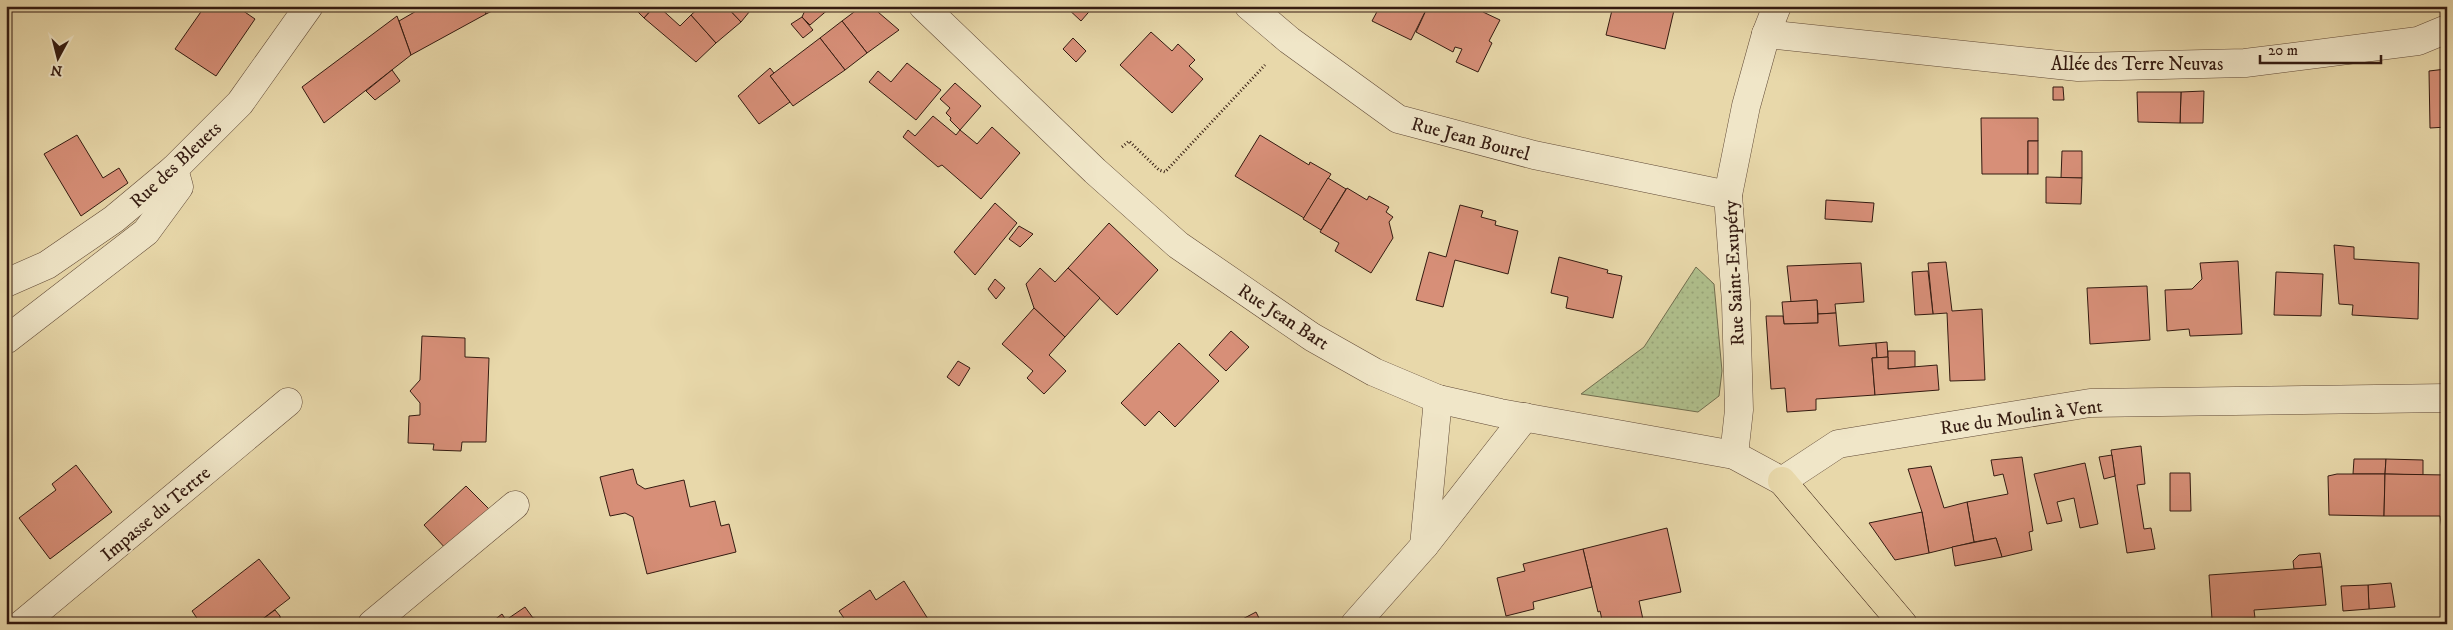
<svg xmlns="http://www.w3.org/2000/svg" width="2453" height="630" font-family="'IM FELL DW Pica',serif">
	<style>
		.grass { fill: url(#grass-dots); stroke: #726e4f }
		.building { fill: #d78f78; stroke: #341b11 }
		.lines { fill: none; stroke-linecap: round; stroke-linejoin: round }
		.minor-casing { stroke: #614a37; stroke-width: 29 }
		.major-casing { stroke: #341b11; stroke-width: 29 }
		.path { stroke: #341b11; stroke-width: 3; stroke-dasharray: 1 2.5; stroke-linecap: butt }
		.minor { stroke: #f0e6c8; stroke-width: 28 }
		.major { stroke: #e8d8aa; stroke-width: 28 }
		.labels { text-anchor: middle; stroke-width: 4; stroke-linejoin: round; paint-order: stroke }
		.street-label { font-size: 19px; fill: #341b11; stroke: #f0e6c8 }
	</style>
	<defs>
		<pattern id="grass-dots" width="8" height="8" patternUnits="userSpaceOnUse" patternTransform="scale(1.25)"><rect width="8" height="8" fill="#b0c08d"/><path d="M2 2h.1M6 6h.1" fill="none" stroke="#98a479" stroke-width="1.8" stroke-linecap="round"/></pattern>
	</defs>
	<rect width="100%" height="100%" fill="#e8d8aa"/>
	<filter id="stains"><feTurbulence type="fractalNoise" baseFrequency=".004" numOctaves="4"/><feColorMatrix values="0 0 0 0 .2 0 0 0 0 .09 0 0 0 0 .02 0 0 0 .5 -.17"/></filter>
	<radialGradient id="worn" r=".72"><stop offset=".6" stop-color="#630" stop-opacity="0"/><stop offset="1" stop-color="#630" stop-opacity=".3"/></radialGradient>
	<path class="grass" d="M1696,267L1714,284L1722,371L1719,396L1698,412L1581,394L1644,347Z"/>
	<g class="building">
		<path d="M205,6H236L255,19L216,76L175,49Z"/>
		<path d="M281,6H293L290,11Z"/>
		<path d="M425,6H483L486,14L411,55L399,21Z"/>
		<path d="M483,6H502L486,14Z"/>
		<path d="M632,6H655L644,18Z"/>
		<path d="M655,6H658L680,26L691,15L716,43L696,62L644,18Z"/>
		<path d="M701,6H726L741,22L716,43L691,15Z"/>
		<path d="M726,6H754L741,22Z"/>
		<path d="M807,6H829L830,8L810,25L802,17Z"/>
		<path d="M862,6H871L899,30L867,53L842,21Z"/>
		<path d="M1065,6H1094L1081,21Z"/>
		<path d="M1380,6H1428L1411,40L1372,21Z"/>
		<path d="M1428,6H1486L1483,12L1500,20L1489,41L1492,43L1478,72L1456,62L1462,49L1455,47L1453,52L1416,32Z"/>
		<path d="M1613,6H1675L1665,49L1606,35Z"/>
		<path d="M1905,6H1935V9Z"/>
		<path d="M2233,6H2253L2236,9Z"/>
		<path d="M397,16L411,55L324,123L302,87Z"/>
		<path d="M802,17L813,30L803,38L791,24Z"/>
		<path d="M842,21L867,53L845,70L820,38Z"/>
		<path d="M1151,32L1172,51L1178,44L1195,60L1189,66L1203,79L1172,113L1120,65Z"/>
		<path d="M820,38L845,70L793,106L770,76Z"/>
		<path d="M1073,38L1086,51L1076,62L1063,49Z"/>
		<path d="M907,63L941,90L916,120L869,82L878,71L891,82Z"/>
		<path d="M770,68L774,73L770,76L790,102L759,124L738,96Z"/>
		<path d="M2446,69L2447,127L2430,128L2429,71Z"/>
		<path d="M392,70L400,81L375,100L366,91Z"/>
		<path d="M955,83L981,106L960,130L950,120L951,118L946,113L950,108L940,99Z"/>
		<path d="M2053,87H2063L2064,100H2053Z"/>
		<path d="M2204,91L2203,123H2180L2181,92Z"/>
		<path d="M2137,92H2181L2180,123L2138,122Z"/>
		<path d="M933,116L956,135L960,130L977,144L992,127L1020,153L981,199L942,165L938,167L903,137L908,130L915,136Z"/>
		<path d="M1981,118H2038V141H2028V174H1982Z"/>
		<path d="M77,135L103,178L119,168L128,183L81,216L44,154Z"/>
		<path d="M1260,135L1309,165L1310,162L1331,174L1304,218L1235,176Z"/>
		<rect x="2028" y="141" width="10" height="33"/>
		<path d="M2062,151H2082V178H2061Z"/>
		<path d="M2046,177L2082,178L2081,204L2046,203Z"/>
		<path d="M1328,178L1346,189L1321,230L1303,219Z"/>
		<path d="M1347,188L1367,200L1369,196L1389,207L1386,212L1393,217L1389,222L1393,238L1371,273L1335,251L1339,243L1320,232Z"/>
		<path d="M1826,200L1874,203L1872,222L1825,219Z"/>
		<path d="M995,203L1017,223L975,275L954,252Z"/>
		<path d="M1460,205L1483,211L1481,217L1496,221L1495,225L1518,231L1508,274L1455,260L1443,307L1416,300L1429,252L1446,257Z"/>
		<path d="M1109,223L1158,270L1117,315L1068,268Z"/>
		<path d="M1019,226L1033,234L1020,247L1009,239Z"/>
		<path d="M2334,245L2354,247V259L2419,263L2418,319L2352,315L2353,305L2339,304Z"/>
		<path d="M1559,257L1608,270L1607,273L1622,276L1613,318L1566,308L1568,297L1551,293Z"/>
		<path d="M2238,261L2242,334L2190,336L2189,329L2167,331L2165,290L2192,289L2202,279L2200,263Z"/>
		<path d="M1946,262L1952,311L1982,309L1985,380L1950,381L1947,313L1933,314L1928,263Z"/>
		<path d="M1861,263L1864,302L1835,304L1836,313L1818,314L1817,300L1791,302L1787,266Z"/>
		<path d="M1040,268L1055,282L1068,268L1100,298L1065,337L1034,308L1026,284Z"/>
		<path d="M1928,271L1933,314L1915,315L1912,272Z"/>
		<path d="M2276,272L2323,274L2321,316L2274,315Z"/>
		<path d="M995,279L1005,288L996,299L988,289Z"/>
		<path d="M2147,286L2150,340L2090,344L2087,288Z"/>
		<path d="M1817,300L1818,323L1784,324L1782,302Z"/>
		<path d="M1034,308L1065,337L1049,355L1066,371L1044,394L1027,378L1033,371L1002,344Z"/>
		<path d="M1836,313L1839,346L1876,343L1877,358H1872L1875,395L1816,399V410L1787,412L1785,388L1771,389L1766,316H1783L1784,324L1818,323V314Z"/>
		<path d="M1231,331L1249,347L1226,371L1209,355Z"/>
		<path d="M422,336L465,338V357L489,358L486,442H462L461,451L433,450L434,444L408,443L409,416L420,415V403L410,391L420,380Z"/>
		<path d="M1887,342L1888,357L1877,358L1876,343Z"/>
		<path d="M1179,343L1219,381L1175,427L1159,411L1145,426L1121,403Z"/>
		<path d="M1888,351H1915V367L1888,369Z"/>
		<path d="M1888,357V369L1937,365L1939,390L1875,395L1872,358Z"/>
		<path d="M958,361L970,368L959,386L947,377Z"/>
		<path d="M2141,446L2145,484L2137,485L2144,529L2151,528L2155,549L2127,553L2111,450Z"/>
		<path d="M2112,455L2115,476L2104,479L2099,457Z"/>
		<path d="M2022,457L2033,531L2029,532L2032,550L2002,557L1996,538L1974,542L1967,502L2008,494L2003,474L1994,476L1991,460Z"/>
		<path d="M2354,459H2386L2385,474H2353Z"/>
		<path d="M2386,459L2423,460V475L2385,474Z"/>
		<path d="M2085,463L2098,524L2080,528L2074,498L2057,502L2062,521L2047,524L2034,474Z"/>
		<path d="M76,465L112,512L50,559L19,518L56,490L52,484Z"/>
		<path d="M1931,466L1944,508L1967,502L1974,542L1929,553L1922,512L1908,469Z"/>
		<path d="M633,469L637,484L645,489L684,480L690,507L715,501L721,526L729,524L736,552L647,574L633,517L625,513L610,516L600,477Z"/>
		<path d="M2170,473H2190L2191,511H2170Z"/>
		<path d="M2337,474H2385L2384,516L2329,515L2328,476Z"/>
		<path d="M2385,474L2447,475V536H2443L2440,516H2384Z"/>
		<path d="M466,486L490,510L447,550L424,525Z"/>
		<path d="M1922,512L1929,553L1895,560L1869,523Z"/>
		<path d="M1667,528L1681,592L1639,601L1644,624H1603L1600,611L1598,612L1583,549Z"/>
		<path d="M1996,538L2002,557L1955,566L1952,547Z"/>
		<path d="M1583,549L1592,587L1533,602L1534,609L1506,616L1497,578L1525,571L1523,564Z"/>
		<path d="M2320,553L2322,567L2294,569L2293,561L2299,555Z"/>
		<path d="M259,559L290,598L256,624H201L192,611Z"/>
		<path d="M2322,567L2326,605L2254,610L2255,618L2212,619L2209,575Z"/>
		<path d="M904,581L928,619L920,624H848L839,611L870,590L876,600Z"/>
		<path d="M2391,583L2395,607L2369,609L2368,585Z"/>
		<path d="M2368,585L2369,609L2343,611L2341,586Z"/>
		<path d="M525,607L533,618L544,620L547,624H489L502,614L506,620Z"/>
		<path d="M275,610L280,616L281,624H256Z"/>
		<path d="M1256,612L1262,624H1233Z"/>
	</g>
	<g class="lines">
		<defs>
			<g id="minor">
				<path d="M923,6L1095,171L1178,245L1312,337L1374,372L1438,399L1500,413L1734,455L1782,481L1838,444L2090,403L2447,398"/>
				<path d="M1249,6L1289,40L1398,119L1534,155L1728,195"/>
				<path d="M1766,34L2078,67L2245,63L2418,41L2447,29"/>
				<path d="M6,283L47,265L114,219L174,169L240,103L309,6"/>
				<path d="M6,340L146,232L179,187L174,169"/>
				<path d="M1734,455L1739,410L1736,302L1728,195L1746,106L1766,34L1777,6"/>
				<path d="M1424,546L1438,399"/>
				<path d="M22,624L288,402"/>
				<path d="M372,624L515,505"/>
				<path d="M1355,624L1424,546L1525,417"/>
			</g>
			<path id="major" d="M1782,481L1903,624"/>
		</defs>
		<use href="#minor" class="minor-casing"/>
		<use href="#major" class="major-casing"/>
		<path class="path" d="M1122,147L1129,141L1159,170L1165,172L1265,65"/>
		<use href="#minor" class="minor"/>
		<use href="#major" class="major"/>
	</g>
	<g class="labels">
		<g class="street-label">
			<text x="2137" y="70">Allée des Terre Neuvas</text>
			<text transform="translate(1471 138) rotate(15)" y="7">Rue Jean Bourel</text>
			<text transform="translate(175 164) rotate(-43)" y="7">Rue des Bleuets</text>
			<text transform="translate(1733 273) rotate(-93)" y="7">Rue Saint-Exupéry</text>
			<text transform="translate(1284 316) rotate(33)" y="7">Rue Jean Bart</text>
			<text transform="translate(2021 416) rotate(-8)" y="7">Rue du Moulin à Vent</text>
			<text transform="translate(155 513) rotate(-40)" y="7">Impasse du Tertre</text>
		</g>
	</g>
	<rect width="2453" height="630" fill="none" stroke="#e8d8aa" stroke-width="25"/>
	<rect x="8" y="8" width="2438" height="615" fill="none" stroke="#341b11" stroke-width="2.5"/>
	<rect x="12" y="12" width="2428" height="605" fill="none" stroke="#341b11"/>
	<g transform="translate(58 58) rotate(187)" stroke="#f0e6c8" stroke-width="4" paint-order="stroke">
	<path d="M0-4L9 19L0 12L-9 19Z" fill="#341b11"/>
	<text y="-8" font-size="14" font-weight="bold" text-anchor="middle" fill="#341b11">N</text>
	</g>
	<path d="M2260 55v8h121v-8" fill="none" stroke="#341b11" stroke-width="2.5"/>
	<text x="2268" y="55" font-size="15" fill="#341b11" stroke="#f0e6c8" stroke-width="4" paint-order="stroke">20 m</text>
	<rect width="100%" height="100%" filter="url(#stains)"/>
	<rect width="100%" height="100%" fill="url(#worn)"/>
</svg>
